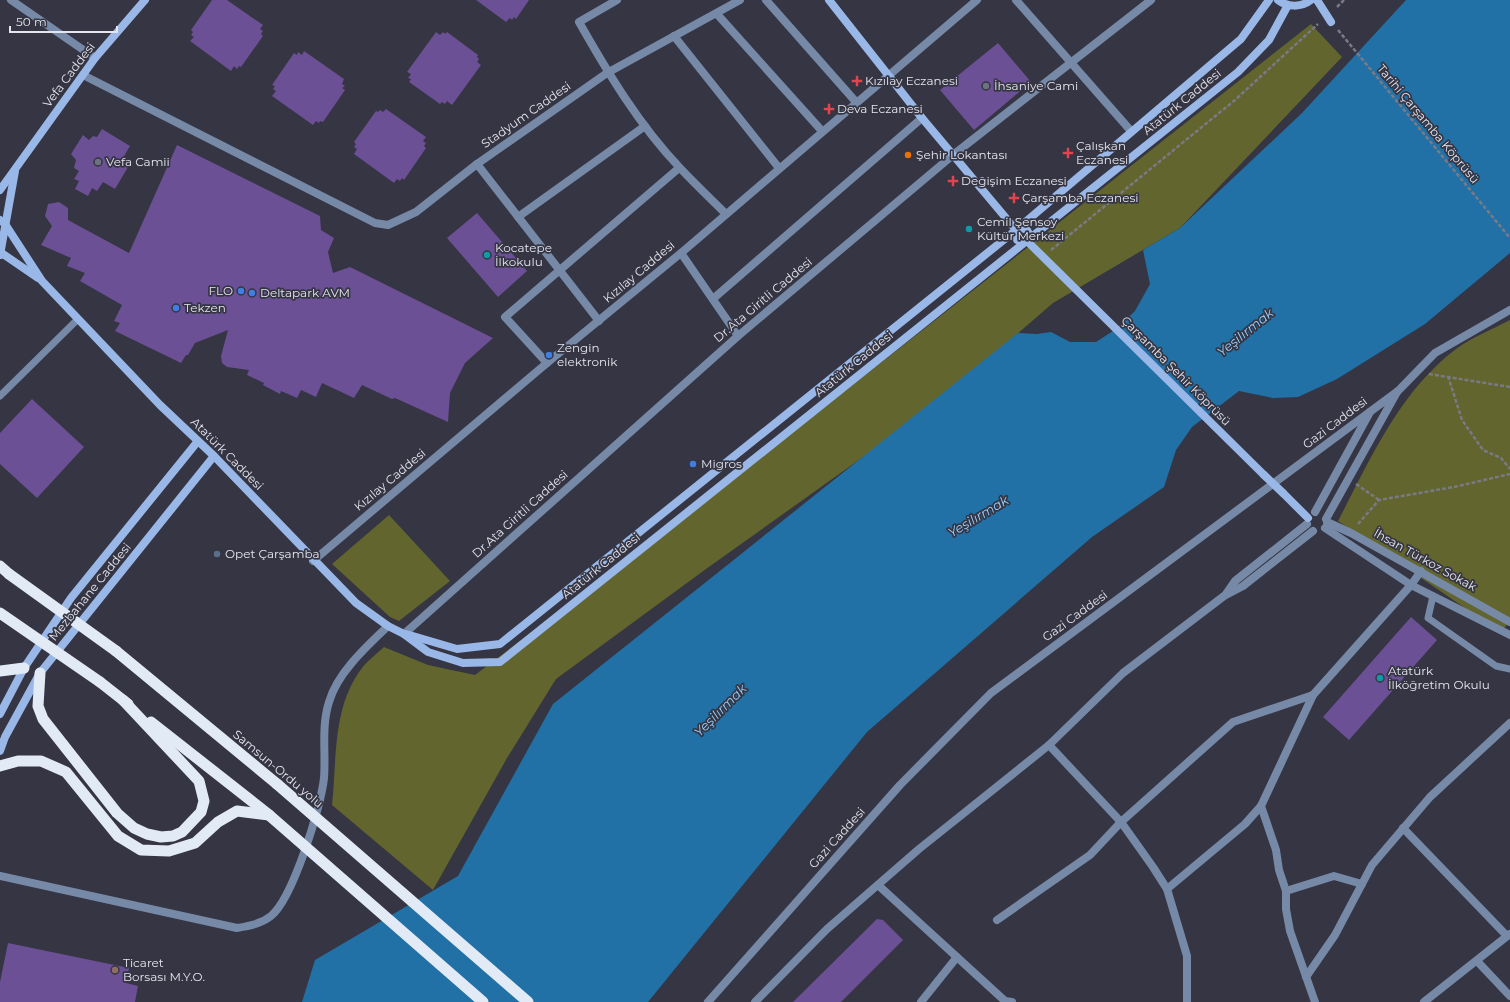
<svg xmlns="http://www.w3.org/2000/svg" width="1510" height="1002" font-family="Montserrat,sans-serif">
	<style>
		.green { fill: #62652d }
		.water { fill: #2271a6 }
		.building { fill: #6b5095 }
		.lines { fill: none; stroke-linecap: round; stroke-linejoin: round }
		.path { stroke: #7a7a86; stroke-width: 2.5; stroke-dasharray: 4 2; stroke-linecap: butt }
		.service { stroke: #7689a7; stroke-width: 7 }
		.minor { stroke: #7689a7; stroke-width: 8 }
		.tertiary { stroke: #7689a7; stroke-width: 8 }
		.secondary { stroke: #99b8e7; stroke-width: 8 }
		.trunk { stroke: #e2eaf6; stroke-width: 11 }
		.secondary-bridge { stroke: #99b8e7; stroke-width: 8 }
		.trunk-bridge { stroke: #e2eaf6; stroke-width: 11 }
		.health-dot { fill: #e0444e; stroke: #353543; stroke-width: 1.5 }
		.worship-dot { fill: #6b7280; stroke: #353543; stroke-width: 1.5 }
		.food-dot { fill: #e8710a; stroke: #353543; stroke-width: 1.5 }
		.culture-dot { fill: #0f9aa8; stroke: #353543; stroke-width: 1.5 }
		.shop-dot { fill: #3f7fe0; stroke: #353543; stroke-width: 1.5 }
		.service-dot { fill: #5c6f8a; stroke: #353543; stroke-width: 1.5 }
		.education-dot { fill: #8d6e63; stroke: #353543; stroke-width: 1.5 }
		.labels { text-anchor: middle; stroke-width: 3.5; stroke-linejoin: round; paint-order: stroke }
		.street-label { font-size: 12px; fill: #e5e5ee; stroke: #353543 }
		.poi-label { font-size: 12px; fill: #e5e5ee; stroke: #353543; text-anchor: start }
		.water-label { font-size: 13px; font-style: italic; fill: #99d0fc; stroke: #353543 }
	</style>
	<rect width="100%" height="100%" fill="#353543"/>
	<g class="green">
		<path d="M1311,24L1342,57L1180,228L1053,303L929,410L706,569L556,679L507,758L433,890L332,805C337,759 332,707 362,668C368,660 377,654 384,647L428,665L475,675L745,470Z"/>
		<path d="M1510,320V622L1500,632L1338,521C1370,460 1399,392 1456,349C1472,337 1493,329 1510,320Z"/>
		<path d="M389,515L450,581L399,621L390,617L332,564Z"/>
	</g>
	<path class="water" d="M1406,0H1510V253L1425,324L1337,379L1298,397L1273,398L1239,391L1192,427L1176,450L1164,487L1092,537L867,732L648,1002H302L315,960L458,876L553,704L1018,333L1037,334L1051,332L1070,342H1096L1116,329L1135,311L1150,284L1143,250L1180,228L1302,113Z"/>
	<g class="building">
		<path d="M212,0H227L263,25L260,29L263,31L261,34L263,36L241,67L239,66L237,69L234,66L231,71L190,41L194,37L191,35L193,32L191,30Z"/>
		<path d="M476,0H529L516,19L514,17L512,20L510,18L506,22Z"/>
		<path d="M436,32L440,35L443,32L445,34L447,32L478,55L477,57L479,59L477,62L481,65L452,105L447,101L445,104L442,102L440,104L409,82L411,79L408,78L411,74L407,72Z"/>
		<path d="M998,43L1031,82L974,130L940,90Z"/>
		<path d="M304,51L344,79L342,84L345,86L342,88L345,90L323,122L320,121L319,123L316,121L313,125L272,96L276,91L273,89L275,86L272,85L294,53L297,55L298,52L302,55Z"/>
		<path d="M386,109L426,137L423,141L426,143L424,146L426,148L404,180L402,178L400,181L397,179L394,183L354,154L357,149L354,147L356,144L354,142L376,111L378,112L380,110L383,112Z"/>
		<path d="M102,129L130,146L120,163L128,167L115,189L103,182L97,191L92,188L88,196L75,189L79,181L74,179L79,171L74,168L76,160L71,154L83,135L89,140L93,136L97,137Z"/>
		<path d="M177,145L320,216L321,230L334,238L328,252L333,273L350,267L493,338L465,363L450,393L448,422L395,398L392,399L362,385L354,398L322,383L316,397L301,390L297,398L281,391L280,394L263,385L264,383L247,375L249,370L227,367L222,363L221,356L228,330L195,343L188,355H186L181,363L115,331L120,323L114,321L122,305L80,281L85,273L67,266L71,258L41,245L52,226L45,216L48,204L59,202L68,208V220L129,253Z"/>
		<path d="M477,213L527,271L498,297L447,238Z"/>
		<path d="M32,399L84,447L37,498L0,464V433Z"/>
		<path d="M1411,617L1437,640L1349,740L1323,717Z"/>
		<path d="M877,919L883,920L903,940L841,1002H793Z"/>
		<path d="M8,943L129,968L126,983L138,986L135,1002H0V982Z"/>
	</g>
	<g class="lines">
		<g class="path">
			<path d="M1337,7L1344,0"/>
			<path d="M1338,30L1510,238"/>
			<path d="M1051,250L1235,100L1318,24"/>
			<path d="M1429,374L1510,387"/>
			<path d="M1448,376L1462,420L1483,450L1501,458L1510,469"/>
			<path d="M1356,484L1379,500"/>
			<path d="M1358,524L1379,500L1454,487L1510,474"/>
		</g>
		<g class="service">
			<path d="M0,396L78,319"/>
			<path d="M1433,596L1428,618L1496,666L1510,669"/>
		</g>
		<g class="minor">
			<path d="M11,0L95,58"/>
			<path d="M617,0L579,22C608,73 639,125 680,168C695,184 711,199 726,214"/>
			<path d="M766,0L856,102"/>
			<path d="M1016,0L1131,131"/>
			<path d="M717,14L822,131"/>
			<path d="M674,36L779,168"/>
			<path d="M518,217L645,126"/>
			<path d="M681,253L738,336"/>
			<path d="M714,298L922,118"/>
			<path d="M547,363L505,317L679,168"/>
			<path d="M1315,512L1370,412"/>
			<path d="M1326,519L1397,392"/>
			<path d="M1327,522L1351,533L1510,622"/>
			<path d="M1325,528L1411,585L1510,635"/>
			<path d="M1226,594L1235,581L1307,524"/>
			<path d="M1049,745L1121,822L1153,867L1167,889L1187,956V1002"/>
			<path d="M1261,806L1276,850L1279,870L1286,891V909L1290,931L1315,1002"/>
			<path d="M1403,828L1507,936"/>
			<path d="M0,876L237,928C249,926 261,924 271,916C293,898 321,807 324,778C326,753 321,727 329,702C337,673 367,646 388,626"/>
			<path d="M878,885L1005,1001L1012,1002"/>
			<path d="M1167,889L1245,824L1261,806L1313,695"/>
			<path d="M1286,891L1334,876L1362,884"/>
			<path d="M997,920L1090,855L1121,822L1233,722L1313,695L1411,585L1421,571"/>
			<path d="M1477,961L1510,996"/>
			<path d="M1306,977L1335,935L1372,865L1430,797L1510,723"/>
			<path d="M755,1002L827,929L919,849L1049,745L1123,673L1224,596L1243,586L1313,531"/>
			<path d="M921,1002L957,957"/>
		</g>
		<g class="tertiary">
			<path d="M83,75L375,223L388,225L416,212L477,164"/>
			<path d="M599,321L477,164L607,73L740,0"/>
			<path d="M313,561L547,363L681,253L977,0"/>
			<path d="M404,634L738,336L953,155L1151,0"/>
			<path d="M708,1002L900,785L991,693L1398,391L1435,353L1510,310"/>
			<path d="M1424,1002L1510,934"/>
		</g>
		<g class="secondary">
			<path d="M829,0L922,118L1016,230"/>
			<path d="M1278,0C1287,7 1301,8 1311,0"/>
			<path d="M1317,0L1331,22"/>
			<path d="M0,190L95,58L145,0"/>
			<path d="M0,220L5,224L42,281L160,405L214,456L356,603L388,626L404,634L428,652L463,663L500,662L1238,72L1269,40L1288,5"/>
			<path d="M1016,230L1022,228L1027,230L1029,234L1027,241"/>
			<path d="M1016,230L1015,233L1017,240L1023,242L1027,241"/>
			<path d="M1027,241L1264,475"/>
			<path d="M0,252L38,278"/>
			<path d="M0,255L15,171"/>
			<path d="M1283,493L1308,518"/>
			<path d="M406,634L457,649L500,644L1016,230L1241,39L1269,0"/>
			<path d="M0,714L24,668L71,598L198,441"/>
			<path d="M0,751L5,737L40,673L214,456"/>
		</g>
		<g class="trunk">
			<path d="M0,566L9,574"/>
			<path d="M116,651L277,784"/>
			<path d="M0,671L24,668"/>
			<path d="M40,673L38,706L43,719L117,813L134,828L147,834L161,837L173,836L182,832L201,812L204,801L199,781L123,700"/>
			<path d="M100,682L128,704"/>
			<path d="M151,722L268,814"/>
			<path d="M0,766L18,761H41L66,772L118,836L141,850L169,851L195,843L218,822L237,811L269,815"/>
		</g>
		<path class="secondary-bridge" d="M1264,475L1283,493"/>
		<g class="trunk-bridge">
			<path d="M9,574L116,651"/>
			<path d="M0,613L100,682"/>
			<path d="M277,784L528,1002"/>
			<path d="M269,815L483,1002"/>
		</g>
	</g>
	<g class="health-dot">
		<path d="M855 75h4v4h4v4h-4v4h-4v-4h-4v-4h4z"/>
		<path d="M827 103h4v4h4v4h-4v4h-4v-4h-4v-4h4z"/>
		<path d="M1066 147h4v4h4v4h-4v4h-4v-4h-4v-4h4z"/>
		<path d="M951 175h4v4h4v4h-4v4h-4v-4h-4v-4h4z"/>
		<path d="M1012 192h4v4h4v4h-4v4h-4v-4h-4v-4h4z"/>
	</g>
	<g class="worship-dot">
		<circle cx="986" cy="86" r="4"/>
		<circle cx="98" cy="162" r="4"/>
	</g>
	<circle class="food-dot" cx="908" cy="155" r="4"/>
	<g class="culture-dot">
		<circle cx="969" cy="229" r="4"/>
		<circle cx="487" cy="255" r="4"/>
		<circle cx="1380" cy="678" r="4"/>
	</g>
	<g class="shop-dot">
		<circle cx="241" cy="291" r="4"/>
		<circle cx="252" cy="293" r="4"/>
		<circle cx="176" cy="308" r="4"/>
		<circle cx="549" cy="355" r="4"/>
		<circle cx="693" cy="464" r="4"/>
	</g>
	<circle class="service-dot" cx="217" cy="554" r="4"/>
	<circle class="education-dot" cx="115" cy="970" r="4"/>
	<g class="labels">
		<g class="street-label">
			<text transform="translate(69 75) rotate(-53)" y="4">Vefa Caddesi</text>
			<text transform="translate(1182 102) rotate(-39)" y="4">Atatürk Caddesi</text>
			<text transform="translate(526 115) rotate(-35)" y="4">Stadyum Caddesi</text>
			<text transform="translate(1428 124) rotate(50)" y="4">Tarihi Çarşamba Köprüsü</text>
			<text transform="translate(639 272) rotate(-40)" y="4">Kızılay Caddesi</text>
			<text transform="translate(763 300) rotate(-40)" y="4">Dr.Ata Giritli Caddesi</text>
			<text transform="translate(854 364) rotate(-39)" y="4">Atatürk Caddesi</text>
			<text transform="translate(1176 371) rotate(45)" y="4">Çarşamba Şehir Köprüsü</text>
			<text transform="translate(1335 423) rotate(-37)" y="4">Gazi Caddesi</text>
			<text transform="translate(227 454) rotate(45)" y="4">Atatürk Caddesi</text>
			<text transform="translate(390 480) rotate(-40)" y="4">Kızılay Caddesi</text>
			<text transform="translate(520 514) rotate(-42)" y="4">Dr.Ata Giritli Caddesi</text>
			<text transform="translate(1425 560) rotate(29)" y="4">İhsan Türkoz Sokak</text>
			<text transform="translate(601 566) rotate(-39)" y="4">Atatürk Caddesi</text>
			<text transform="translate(90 592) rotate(-51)" y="4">Mezbahane Caddesi</text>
			<text transform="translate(1075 616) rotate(-36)" y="4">Gazi Caddesi</text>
			<text transform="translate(278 769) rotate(40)" y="4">Samsun-Ordu yolu</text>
			<text transform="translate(837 838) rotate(-48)" y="4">Gazi Caddesi</text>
		</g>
		<g class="poi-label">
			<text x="865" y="85">Kızılay Eczanesi</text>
			<text x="994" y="90">İhsaniye Cami</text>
			<text x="837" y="113">Deva Eczanesi</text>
			<text x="1076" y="150">Çalışkan<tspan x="1076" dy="14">Eczanesi</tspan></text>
			<text x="916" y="159">Şehir Lokantası</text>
			<text x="106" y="166">Vefa Camii</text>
			<text x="961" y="185">Değişim Eczanesi</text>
			<text x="1022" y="202">Çarşamba Eczanesi</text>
			<text x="977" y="226">Cemil Şensoy<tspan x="977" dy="14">Kültür Merkezi</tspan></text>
			<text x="495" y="252">Kocatepe<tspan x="495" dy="14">İlkokulu</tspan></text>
			<text x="233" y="295" text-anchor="end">FLO</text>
			<text x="260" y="297">Deltapark AVM</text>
			<text x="184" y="312">Tekzen</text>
			<text x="557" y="352">Zengin<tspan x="557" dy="14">elektronik</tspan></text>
			<text x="701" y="468">Migros</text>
			<text x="225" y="558">Opet Çarşamba</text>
			<text x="1388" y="675">Atatürk<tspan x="1388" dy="14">İlköğretim Okulu</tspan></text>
			<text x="123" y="967">Ticaret<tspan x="123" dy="14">Borsası M.Y.O.</tspan></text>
		</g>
		<g class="water-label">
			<text transform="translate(1245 332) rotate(-39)" y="5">Yeşilırmak</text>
			<text transform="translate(978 516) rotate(-31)" y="5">Yeşilırmak</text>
			<text transform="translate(720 710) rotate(-45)" y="5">Yeşilırmak</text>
		</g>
	</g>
	<path d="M10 26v6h107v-6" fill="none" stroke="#e5e5ee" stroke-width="2"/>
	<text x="16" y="26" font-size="12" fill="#e5e5ee" stroke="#353543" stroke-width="3" paint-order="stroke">50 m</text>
</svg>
